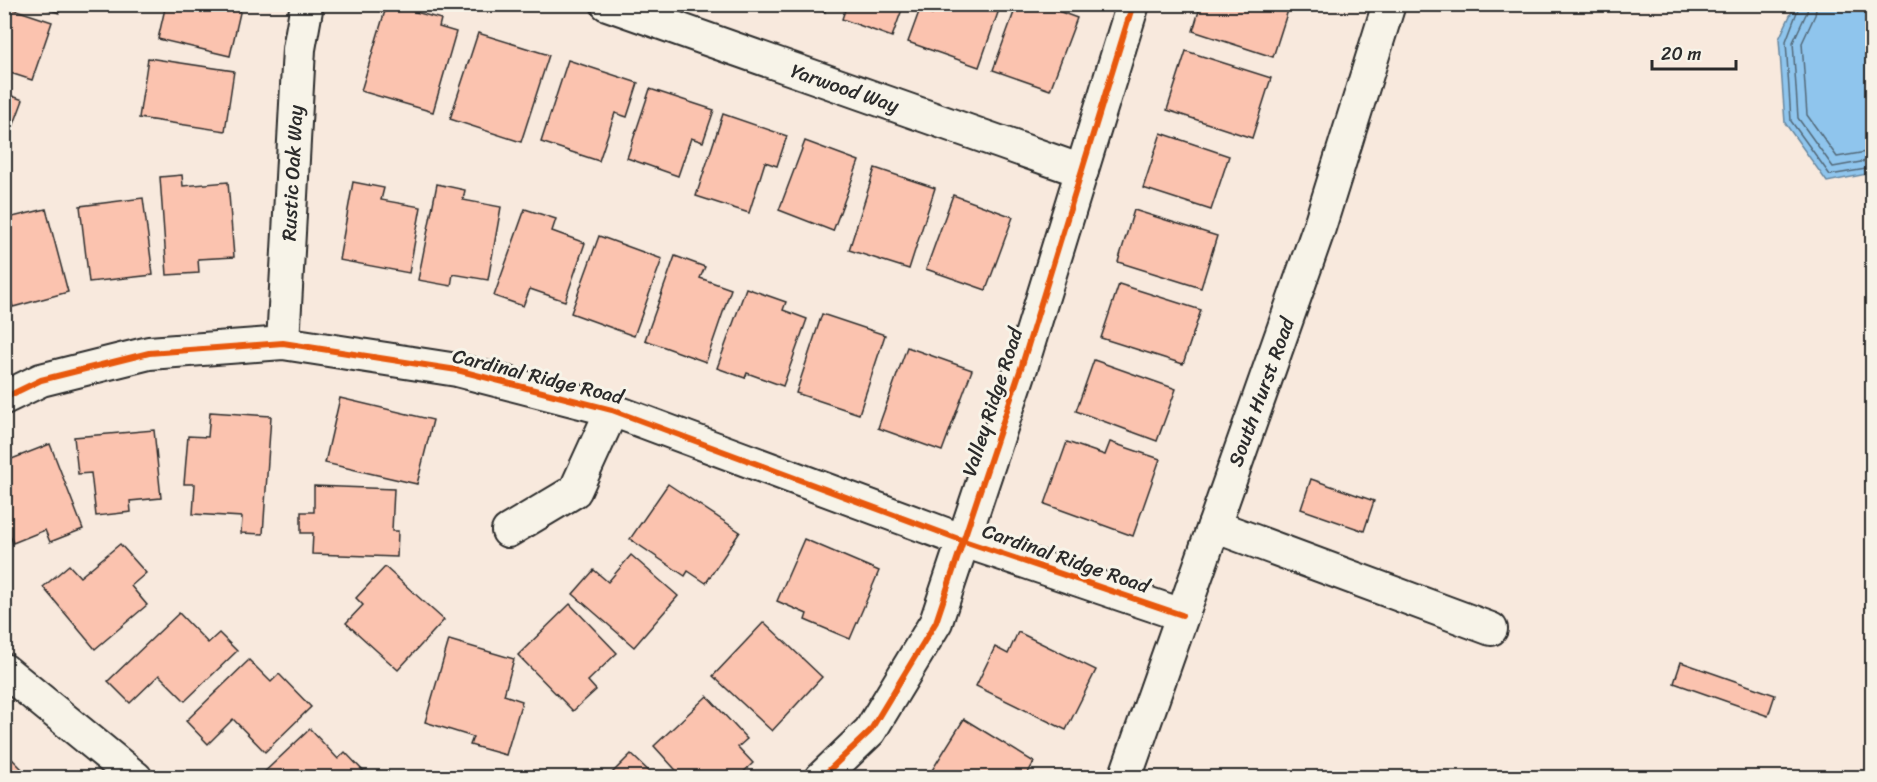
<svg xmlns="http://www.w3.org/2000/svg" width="1877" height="782" font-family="Sriracha,sans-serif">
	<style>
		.water { fill: #8fc5ed; stroke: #67879f; stroke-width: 1.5 }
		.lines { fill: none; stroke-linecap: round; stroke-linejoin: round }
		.shore { stroke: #536979; stroke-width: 1.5 }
		.building { fill: #fbc3af; stroke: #2b2b2b; stroke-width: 1.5 }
		.minor-casing { stroke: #2b2b2b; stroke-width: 36 }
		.minor { stroke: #f7f3e8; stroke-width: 32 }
		.cycleway-casing { stroke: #f7f3e8; stroke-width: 10 }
		.cycleway { stroke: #e8590c; stroke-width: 6 }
		.labels { text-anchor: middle; stroke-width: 6; stroke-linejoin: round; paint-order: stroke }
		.street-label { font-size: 20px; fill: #2b2b2b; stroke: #f7f3e8 }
	</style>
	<rect width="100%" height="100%" fill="#f8e9dd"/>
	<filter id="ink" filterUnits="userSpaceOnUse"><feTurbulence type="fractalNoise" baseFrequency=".0167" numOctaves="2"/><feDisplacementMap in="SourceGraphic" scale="12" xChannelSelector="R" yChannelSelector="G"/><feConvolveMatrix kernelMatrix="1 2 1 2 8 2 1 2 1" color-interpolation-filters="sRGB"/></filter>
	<g filter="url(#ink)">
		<path class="water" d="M1795,5H1872V173L1827,182L1785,123L1779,39Z"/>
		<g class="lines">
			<g class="shore">
				<path d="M1800,4L1786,41L1791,121L1830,175L1872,168"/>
				<path d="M1808,4L1807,12L1793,42L1798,118L1833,167L1872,160"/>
				<path d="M1817,4L1815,15L1802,43L1807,115L1837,157L1872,151"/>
			</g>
		</g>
		<g class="building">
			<path d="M36,4H62L59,13Z"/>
			<path d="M166,4H242L230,56L158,39Z"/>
			<path d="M387,4L441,19L439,27L456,32L433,112L361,91Z"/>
			<path d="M804,4H828L825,12Z"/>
			<path d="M847,4H904L892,37L842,19Z"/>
			<path d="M935,4H1001L979,67L908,42L920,9L932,14Z"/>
			<path d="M1017,4H1039L1077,18L1050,90L993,70Z"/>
			<path d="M1201,4H1290L1273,57L1193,31Z"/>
			<path d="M4,6L52,22L32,80L4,71Z"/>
			<path d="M478,33L549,55L521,142L450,119Z"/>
			<path d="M1186,51L1271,78L1252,138L1167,110Z"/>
			<path d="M148,58L234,71L225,131L139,118Z"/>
			<path d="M568,60L638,83L627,117L615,113L599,161L541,142Z"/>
			<path d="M650,89L714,110L703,142L691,138L678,176L627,158Z"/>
			<path d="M4,93L23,100L4,151Z"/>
			<path d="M723,114L787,136L777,166L765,162L749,213L696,196Z"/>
			<path d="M1161,133L1229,156L1211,210L1143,188Z"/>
			<path d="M805,141L859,161L833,231L779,210Z"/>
			<path d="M875,168L935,188L909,269L849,250Z"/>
			<path d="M182,175L183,186L228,182L234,257L198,259L199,273L167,275L160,177Z"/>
			<path d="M353,182L384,188L381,200L421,207L409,273L339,260Z"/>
			<path d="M437,184L465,190L463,200L501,207L488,280L453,274L451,286L418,280Z"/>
			<path d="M953,195L1013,217L986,290L926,269Z"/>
			<path d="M143,198L153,275L89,282L80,206Z"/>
			<path d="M46,209L68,292L13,307L4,276V219Z"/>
			<path d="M525,209L556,219L552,231L585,243L565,301L530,289L523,306L494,296Z"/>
			<path d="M1134,210L1217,236L1201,288L1118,262Z"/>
			<path d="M599,236L662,259L634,336L571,313Z"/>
			<path d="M675,256L705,267L700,278L731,289L706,362L645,340Z"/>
			<path d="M1119,284L1201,310L1183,364L1101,338Z"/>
			<path d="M746,288L786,302L783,310L807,319L783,386L747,373L745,378L717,368Z"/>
			<path d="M822,314L885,335L859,414L796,393Z"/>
			<path d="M907,347L972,370L942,451L878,428Z"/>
			<path d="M1094,360L1176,389L1157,441L1076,411Z"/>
			<path d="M340,398L433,420L417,484L325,463Z"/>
			<path d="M210,412L271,416L263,534L241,533L242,517L193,514L195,484H184L188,436L208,437Z"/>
			<path d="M154,430L161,498L130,501L131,512L96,516L91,473L78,474L74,437Z"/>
			<path d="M1067,442L1105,455L1110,442L1160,459L1133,536L1045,504Z"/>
			<path d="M50,444L83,529L50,542L45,530L13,543L4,521V462Z"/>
			<path d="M1311,479L1374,501L1364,531L1301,509Z"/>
			<path d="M668,484L740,532L706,583L688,571L685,576L630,539Z"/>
			<path d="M314,486L394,489L392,531H398L397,557L312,554L313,533H301V512H314Z"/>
			<path d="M804,539L879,571L850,639L805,620L807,614L777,601Z"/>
			<path d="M120,544L146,573L131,586L147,605L95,649L43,587L69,565L80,577Z"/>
			<path d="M631,555L678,596L634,647L573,594L594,570L608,582Z"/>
			<path d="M385,567L444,620L398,670L346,623L363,605L356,598Z"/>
			<path d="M570,604L617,653L588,681L596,690L573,711L518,655Z"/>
			<path d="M179,613L208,643L219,633L237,651L185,701L159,675L130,703L108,681Z"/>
			<path d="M764,622L822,677L772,731L713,676Z"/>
			<path d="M1018,632L1096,670L1066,730L976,686L995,647L1008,654Z"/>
			<path d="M449,640L514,659L504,695L522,701L506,755L470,745L473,737L425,722Z"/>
			<path d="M249,660L271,682L279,674L311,707L265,752L233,719L208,744L186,721Z"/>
			<path d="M1681,662L1775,695L1768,716L1674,683Z"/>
			<path d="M707,696L747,739L738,747L753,763L737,778H683L654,746Z"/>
			<path d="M964,719L1034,762L1025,778H933L929,775Z"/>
			<path d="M310,729L338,759L345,752L365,773L359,778H258Z"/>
			<path d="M631,754L656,778H607Z"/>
			<path d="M10,757L31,778H4V763Z"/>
			<path d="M387,771L394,778H381Z"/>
		</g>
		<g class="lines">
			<defs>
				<g id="minor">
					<path d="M607,4L1082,171"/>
					<path d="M283,343L299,49L307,4"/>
					<path d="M4,398L41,380L149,353L283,343L457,370L612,410L964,541L1182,615"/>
					<path d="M1214,526L1491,629"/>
					<path d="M508,531L575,491L612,410"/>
					<path d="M4,670L136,778"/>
					<path d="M821,778L870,731L936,622L1022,365L1133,4"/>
					<path d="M1125,778L1319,228L1389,4"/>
				</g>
			</defs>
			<use href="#minor" class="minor-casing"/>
			<use href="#minor" class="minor"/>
			<defs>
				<g id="cycleway">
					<path d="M4,398L41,380L149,353L283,343L457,370L612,410L964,541L1182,615"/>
					<path d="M821,778L870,731L936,622L1022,365L1133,4"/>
				</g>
			</defs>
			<use href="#cycleway" class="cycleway-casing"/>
			<use href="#cycleway" class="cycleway"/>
		</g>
	</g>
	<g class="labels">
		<g class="street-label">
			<text transform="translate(845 88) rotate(19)" y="7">Yarwood Way</text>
			<text transform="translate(292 173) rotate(-87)" y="7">Rustic Oak Way</text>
			<text transform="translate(538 376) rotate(14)" y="7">Cardinal Ridge Road</text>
			<text transform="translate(1261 392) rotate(-70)" y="7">South Hurst Road</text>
			<text transform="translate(992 402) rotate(-72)" y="7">Valley Ridge Road</text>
			<text transform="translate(1066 558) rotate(19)" y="7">Cardinal Ridge Road</text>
		</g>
	</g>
	<rect width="1877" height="782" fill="none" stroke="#f7f3e8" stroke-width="24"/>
	<rect x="12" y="12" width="1853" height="758" fill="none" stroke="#2b2b2b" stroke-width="2" filter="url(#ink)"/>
	<path d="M1652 60v9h84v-9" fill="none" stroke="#2b2b2b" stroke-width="3"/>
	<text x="1661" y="60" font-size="18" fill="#2b2b2b" stroke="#f7f3e8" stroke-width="4.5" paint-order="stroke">20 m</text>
</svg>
